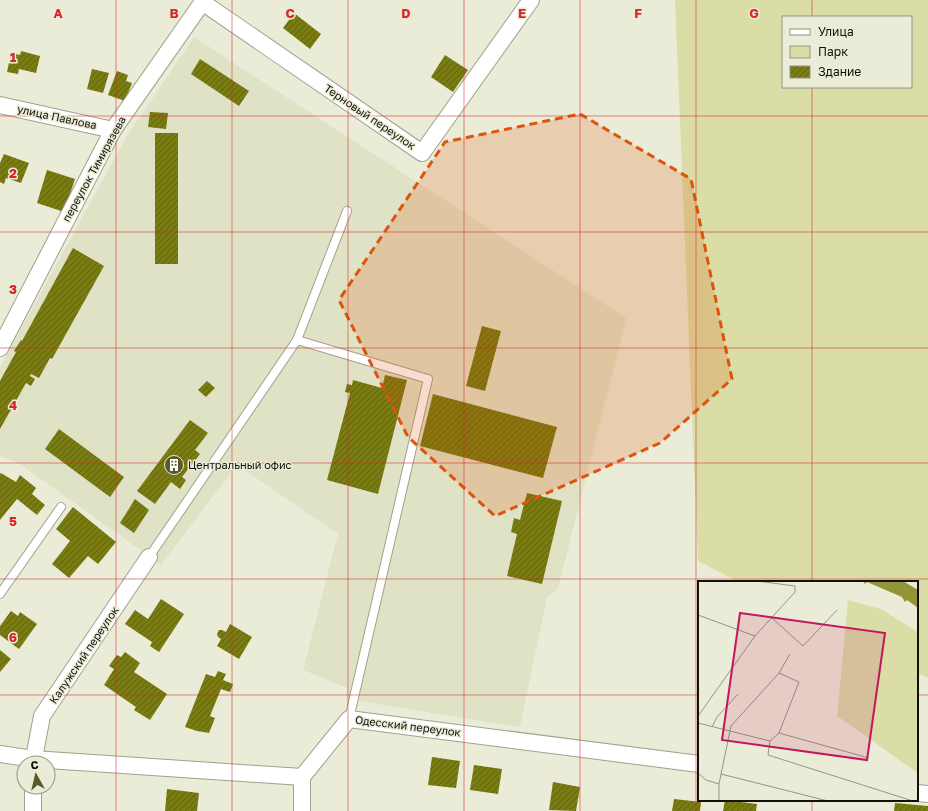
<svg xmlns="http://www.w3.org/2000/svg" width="928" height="811" font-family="'Golos Text',sans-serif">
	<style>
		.built { fill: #e0e2c6 }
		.green { fill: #dadda6; fill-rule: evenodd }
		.building { fill: url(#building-hatch) }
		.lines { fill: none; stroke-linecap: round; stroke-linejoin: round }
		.lane-casing { stroke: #a0a18e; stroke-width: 10 }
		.street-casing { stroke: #a0a18e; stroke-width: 18 }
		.lane { stroke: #fff; stroke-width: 8 }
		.street { stroke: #fff; stroke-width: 16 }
		.marked { fill: #dd550c; fill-opacity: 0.2; stroke: #dd550c; stroke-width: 3; stroke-dasharray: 8 5; stroke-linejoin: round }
		.grid { fill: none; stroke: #d62828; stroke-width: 1; stroke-opacity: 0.55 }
		.labels { text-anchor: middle; stroke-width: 3; stroke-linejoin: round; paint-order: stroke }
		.street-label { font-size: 11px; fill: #12120b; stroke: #ebecd8 }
		.poi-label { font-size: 11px; fill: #12120b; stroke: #ebecd8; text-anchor: start }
		.inset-road { fill: none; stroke: #949586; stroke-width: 1 }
		.view { fill: #c2185b; fill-opacity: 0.15; stroke: #c2185b; stroke-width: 2 }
		.inset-edge { fill: none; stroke: #12120b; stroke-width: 2 }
		.grid-label { font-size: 13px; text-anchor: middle; font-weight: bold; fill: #d62828; stroke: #ebecd8; stroke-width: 3; stroke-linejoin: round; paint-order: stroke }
	</style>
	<defs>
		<pattern id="building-hatch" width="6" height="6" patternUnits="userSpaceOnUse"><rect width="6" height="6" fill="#797b15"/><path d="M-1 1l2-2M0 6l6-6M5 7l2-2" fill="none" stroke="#626311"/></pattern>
	</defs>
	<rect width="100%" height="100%" fill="#ebecd8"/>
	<path class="built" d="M194,37L626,318L558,589L547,597L520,727L346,699L347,688L303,670L338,534L237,465L161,565L20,464L0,456V367L127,136Z"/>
	<path class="green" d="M675,0H928V678L917,673V582H739L698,561ZM783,17H911V87H783Z"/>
	<g class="building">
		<path d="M294,13L321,34L310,49L283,28Z"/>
		<path d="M21,51L40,56L36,73L19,69L18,74L7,72L11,53L20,55Z"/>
		<path d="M445,55L468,70L453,92L431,77Z"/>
		<path d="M200,59L249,91L239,106L191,74Z"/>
		<path d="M92,69L109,73L103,93L87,89Z"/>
		<path d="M117,71L128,75L126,81L132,83L125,101L108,95Z"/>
		<path d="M150,112L168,113L166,129L148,127Z"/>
		<rect x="155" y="133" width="23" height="131"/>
		<path d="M4,154L29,163L21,183L6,178L4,184L0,182V163Z"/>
		<path d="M47,170L75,179L64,212L37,203Z"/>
		<path d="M73,248L104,266L52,359L50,358L39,378L31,374L30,376L35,379L31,386L26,383L0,429V381L16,352L14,351L21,340L22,341Z"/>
		<path d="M482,326L501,331L485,391L466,386Z"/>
		<path d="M385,375L407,380L378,494L327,480L350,393L345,392L347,384L352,385L353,380L382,388Z"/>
		<path d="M207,381L215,388L206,397L198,390Z"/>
		<path d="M433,394L557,427L543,478L420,446Z"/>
		<path d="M190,420L208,433L195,450L200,454L182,477L186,480L180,489L171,482L155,504L137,491Z"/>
		<path d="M59,429L124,477L110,497L45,449Z"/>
		<path d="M1,473L16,482L20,475L36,488L32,494L45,505L37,515L17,499L0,520V474Z"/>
		<path d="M527,493L562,501L542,584L507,576L517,534L511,532L514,518L520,520Z"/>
		<path d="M135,499L149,510L134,533L120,523Z"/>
		<path d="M73,507L116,542L98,564L88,556L69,578L52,564L70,541L56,529Z"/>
		<path d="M161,599L184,614L159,652L150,646L152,642L125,624L135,610L148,619Z"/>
		<path d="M11,611L18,616L20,612L37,624L19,649L0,635V626Z"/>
		<path d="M230,624L252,637L239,659L217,646L221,639L218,637L217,634L219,630H222L226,632Z"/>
		<path d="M0,650L11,659L0,672Z"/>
		<path d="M125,652L140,663L134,672L167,694L150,720L134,710L136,707L104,685L114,669L109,666L117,655L121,657Z"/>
		<path d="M218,671L226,674L223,680L233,684L230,692L221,689L210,716L215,718L209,733L197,731L185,727L206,674L215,677Z"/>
		<path d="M432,757L460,761L456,788L428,785Z"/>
		<path d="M474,765L502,769L498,794L470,790Z"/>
		<path d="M553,782L580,787L576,811L549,810Z"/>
		<path d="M167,789L199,793L197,811H165Z"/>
		<path d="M674,799L701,802L700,811H672Z"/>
		<path d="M725,800L757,804L756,811H723Z"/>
		<path d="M895,803L928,806V811H894Z"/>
	</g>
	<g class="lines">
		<defs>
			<g id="lane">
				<path d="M297,340L347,211"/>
				<path d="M149,557L297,340L428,379L349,719"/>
				<path d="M0,594L61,507"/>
			</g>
			<g id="street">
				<path d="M202,2L422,153L531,0"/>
				<path d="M0,105L113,130"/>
				<path d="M0,348L113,130L204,0"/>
				<path d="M0,754L33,759L302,777L349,719L699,764"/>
				<path d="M33,763L42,716L149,557"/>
				<path d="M917,793L928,794"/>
				<path d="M33,811V787"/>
				<path d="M302,811V777"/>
			</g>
		</defs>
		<use href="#lane" class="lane-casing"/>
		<use href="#street" class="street-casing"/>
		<use href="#lane" class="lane"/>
		<use href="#street" class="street"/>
	</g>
	<path class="marked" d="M580,114L691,179L732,379L660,443L495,516L408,437L339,300L445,142Z"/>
	<path class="grid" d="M116,0V811M232,0V811M348,0V811M464,0V811M580,0V811M696,0V811M812,0V17M812,87V582M0,116H928M0,232H928M0,348H928M0,463H928M0,579H928M0,695H699M917,695H928M812,800V811"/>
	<defs>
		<symbol id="building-disc" viewBox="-11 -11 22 22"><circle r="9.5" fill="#585a27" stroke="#ebecd8"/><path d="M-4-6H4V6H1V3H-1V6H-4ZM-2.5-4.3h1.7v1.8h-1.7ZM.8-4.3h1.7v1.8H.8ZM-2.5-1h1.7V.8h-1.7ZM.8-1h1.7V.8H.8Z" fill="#fff"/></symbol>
	</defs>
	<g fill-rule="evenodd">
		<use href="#building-disc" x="163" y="454" width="22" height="22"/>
	</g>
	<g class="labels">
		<g class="street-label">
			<text transform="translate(57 117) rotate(12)" y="4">улица Павлова</text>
			<text transform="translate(370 117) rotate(34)" y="4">Терновый переулок</text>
			<text transform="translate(94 169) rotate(-61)" y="4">переулок Тимирязева</text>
			<text transform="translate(84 655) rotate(-56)" y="4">Калужский переулок</text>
			<text transform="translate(408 726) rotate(7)" y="4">Одесский переулок</text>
		</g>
		<g class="poi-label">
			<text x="188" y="469">Центральный офис</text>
		</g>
	</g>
	<g transform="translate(698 581)">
		<rect width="220" height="220" fill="#ebecd8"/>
		<path d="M150,19L183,28L220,51V192L139,135Z" fill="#dadda6"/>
		<path d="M165,0H205L220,9V27L209,19L207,21L204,16L169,1L167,3Z" fill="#939437"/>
		<path class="inset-road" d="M0,34L57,55M74,37L105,65L139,29M81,92L92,73M0,135L57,55L97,11V5L59,0M0,142L72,160L81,152L171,177M14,146L19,136L40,113M72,160L70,174L215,220M0,192L8,199L21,203M23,193L130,220M21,220V203L33,145L81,92L101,101L81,152"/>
		<path class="view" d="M42,32L187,52L169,179L24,159Z"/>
		<rect width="220" height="220" class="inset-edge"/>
	</g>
	<g class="grid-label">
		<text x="58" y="18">A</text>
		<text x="174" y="18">B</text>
		<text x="290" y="18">C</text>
		<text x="406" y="18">D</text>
		<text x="522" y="18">E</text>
		<text x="638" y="18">F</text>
		<text x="754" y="18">G</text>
		<text x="13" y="62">1</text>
		<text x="13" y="178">2</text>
		<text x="13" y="294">3</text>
		<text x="13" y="410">4</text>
		<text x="13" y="526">5</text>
		<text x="13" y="642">6</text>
	</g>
	<rect x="782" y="16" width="130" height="72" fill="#ebecd8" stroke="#949586"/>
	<rect x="790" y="29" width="20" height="6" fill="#ffffff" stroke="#949586"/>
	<text x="818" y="36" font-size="12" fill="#12120b">Улица</text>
	<rect x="790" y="46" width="20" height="12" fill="#dadda6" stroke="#949586"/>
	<text x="818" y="56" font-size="12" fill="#12120b">Парк</text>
	<rect x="790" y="66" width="20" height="12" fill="url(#building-hatch)" stroke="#949586"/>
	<text x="818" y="76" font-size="12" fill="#12120b">Здание</text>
	<g transform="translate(36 775) rotate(352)"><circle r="19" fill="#ebecd8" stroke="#949586"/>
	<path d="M0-3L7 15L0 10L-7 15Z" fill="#585a27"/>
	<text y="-6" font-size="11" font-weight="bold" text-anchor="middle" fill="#12120b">С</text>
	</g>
</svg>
